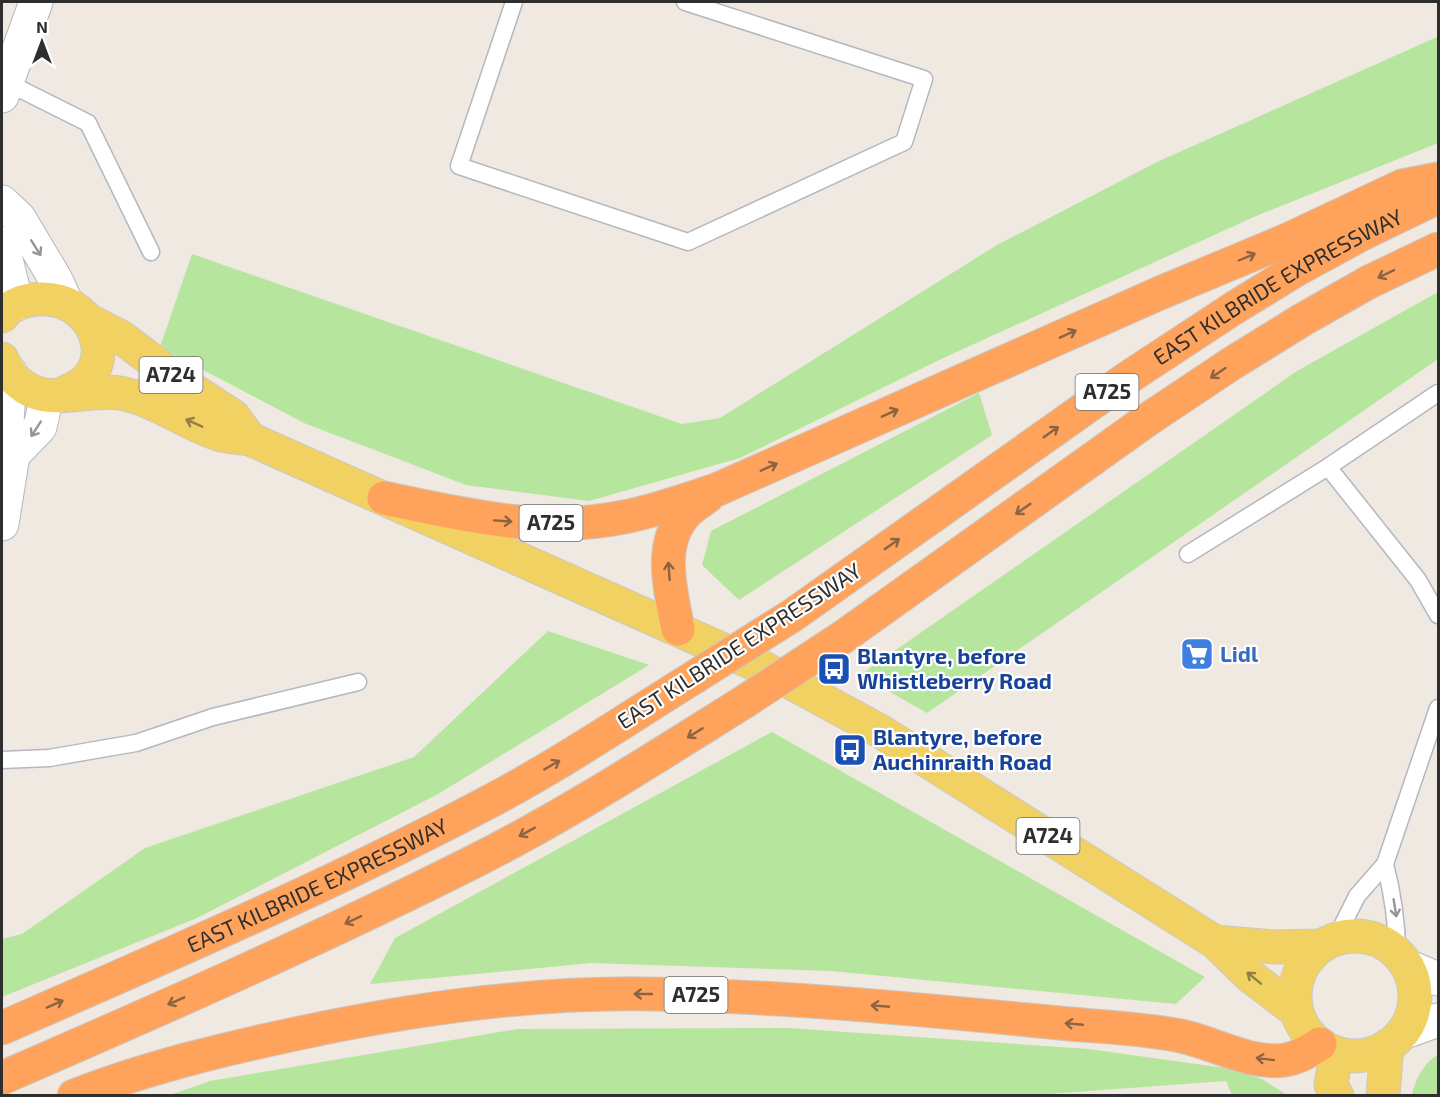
<svg xmlns="http://www.w3.org/2000/svg" width="1440" height="1097" font-family="'Exo 2',sans-serif">
	<style>
		.green { fill: #b6e59e }
		.lines { fill: none; stroke-linecap: round; stroke-linejoin: round }
		.lane-casing { stroke: #b4b7c1; stroke-width: 19 }
		.street-casing { stroke: #b4b7c1; stroke-width: 35 }
		.secondary-casing { stroke: #b4b7c1; stroke-width: 35 }
		.primary-casing { stroke: #c9c9c9; stroke-width: 35 }
		.highway-casing { stroke: #c9c9c9; stroke-width: 35 }
		.lane { stroke: #fff; stroke-width: 16 }
		.street { stroke: #fff; stroke-width: 33 }
		.secondary { stroke: #fff; stroke-width: 33 }
		.primary { stroke: #f2d163; stroke-width: 33 }
		.highway { stroke: #ffa35c; stroke-width: 33 }
		.highway-bridge-casing { stroke: #c9c9c9; stroke-width: 35; stroke-linecap: butt }
		.highway-bridge { stroke: #ffa35c; stroke-width: 33 }
		.oneway { stroke: #969696 }
		.oneway2 { stroke: #8c6343 }
		.oneway3 { stroke: #908048 }
		.labels { text-anchor: middle; stroke-width: 4.5; stroke-linejoin: round; paint-order: stroke }
		.shield { fill: #fff; stroke: #6d6d6d; stroke-width: 1.5 }
		.shield-label { font-size: 21px; font-weight: bold; fill: #2e2e2e }
		.street-label { font-size: 22px; fill: #2e2e2e; stroke: #fff }
		.shop-label { font-size: 22px; font-weight: bold; fill: #366cbe; stroke: #fff; text-anchor: start }
		.transit-label { font-size: 22px; font-weight: bold; fill: #164399; stroke: #fff; text-anchor: start }
	</style>
	<rect width="100%" height="100%" fill="#efe9e1"/>
	<g class="green">
		<path d="M1438,34V143L1256,216L941,359L740,458L589,501L466,485L304,423L160,347L192,254L682,424L720,418L997,245L1157,162L1437,37Z"/>
		<path d="M1438,292V359L927,713L860,675L1297,371Z"/>
		<path d="M979,393L992,435L739,600L702,565L711,531Z"/>
		<path d="M548,631L649,665L438,794L197,918L2,997V939L22,934L145,848L414,757Z"/>
		<path d="M772,732L1205,977L1176,1004L831,971L591,963L370,984L395,938Z"/>
		<path d="M788,1028L1089,1049L1232,1069L1262,1079L1287,1095H1232L1226,1081L1020,1096H167L210,1081L517,1029Z"/>
		<path d="M1438,1055V1095H1412C1415,1080 1424,1062 1438,1055Z"/>
	</g>
	<g class="lines">
		<defs>
			<g id="lane">
				<path d="M514,2L459,166L688,242L904,142L924,79L685,2"/>
				<path d="M6,82L88,123L151,252"/>
				<path d="M1328,467L1438,393"/>
				<path d="M1188,554L1328,467L1418,580L1438,615"/>
				<path d="M2,760L49,758L136,743L213,717L358,682"/>
				<path d="M1385,864C1393,895 1397,920 1397,953"/>
				<path d="M1336,938L1357,896L1385,864L1438,708"/>
			</g>
			<g id="street">
				<path d="M2,96L36,2"/>
				<path d="M2,202L19,218L56,280L67,304"/>
				<path d="M2,243L17,304"/>
			</g>
			<g id="secondary">
				<path d="M13,455L40,427L47,396"/>
				<path d="M2,524L13,455L8,436L7,423L10,372"/>
				<path d="M1407,966L1438,979"/>
				<path d="M1402,1033L1438,1020"/>
			</g>
			<g id="primary">
				<path d="M2,316C17,295 57,294 77,310C98,326 107,358 87,379C79,387 70,390 60,395"/>
				<path d="M86,319L121,337L182,383L233,416L250,439"/>
				<path d="M2,359C8,374 21,388 37,393C59,401 94,389 120,393C155,399 184,423 218,434C228,437 239,437 250,439L766,669L880,731L1215,942L1250,976L1296,1011"/>
				<circle cx="1355" cy="996" r="60"/>
				<path d="M1215,942L1275,947L1320,946"/>
				<path d="M1336,1053L1331,1085L1337,1096"/>
				<path d="M1383,1096L1387,1046"/>
			</g>
			<g id="highway">
				<path d="M384,498C464,515 542,534 624,517C655,511 685,500 716,490L1160,293L1285,241L1402,186L1438,179"/>
				<path id="s1" d="M793,615L1129,377L1234,308L1296,270L1362,234L1438,197"/>
				<path d="M678,629C671,591 656,543 688,511C694,506 701,501 707,497"/>
				<path d="M843,637L1147,420L1231,364L1302,320L1369,282L1438,249"/>
				<path id="s2" d="M2,1028C164,957 327,887 483,805C556,767 624,721 693,678"/>
				<path d="M2,1078C161,1009 320,939 475,861C568,814 656,757 744,702"/>
				<path d="M74,1096C146,1068 220,1050 295,1034C411,1009 529,992 648,994C786,996 923,1010 1060,1023C1100,1027 1142,1028 1181,1036C1214,1043 1250,1065 1285,1060C1298,1058 1309,1051 1320,1044"/>
			</g>
		</defs>
		<use href="#lane" class="lane-casing"/>
		<use href="#street" class="street-casing"/>
		<use href="#secondary" class="secondary-casing"/>
		<use href="#primary" class="primary-casing"/>
		<use href="#highway" class="highway-casing"/>
		<use href="#lane" class="lane"/>
		<use href="#street" class="street"/>
		<use href="#secondary" class="secondary"/>
		<use href="#primary" class="primary"/>
		<use href="#highway" class="highway"/>
		<defs>
			<g id="highway-bridge">
				<path d="M693,678L793,615"/>
				<path d="M744,702L843,637"/>
			</g>
		</defs>
		<use href="#highway-bridge" class="highway-bridge-casing"/>
		<use href="#highway-bridge" class="highway-bridge"/>
	</g>
	<defs><path id="oneway-shaft" d="M-6 0H5M1.5-3L5.5 0L1.5 3" fill="none" stroke-width="1.6" stroke-linecap="round" stroke-linejoin="round" transform="scale(1.5)"/></defs>
	<g class="oneway">
		<use href="#oneway-shaft" transform="translate(36 248) rotate(58)"/>
		<use href="#oneway-shaft" transform="translate(36 429) rotate(123)"/>
		<use href="#oneway-shaft" transform="translate(1395 908) rotate(81)"/>
	</g>
	<g class="oneway2">
		<use href="#oneway-shaft" transform="translate(1247 257) rotate(-23)"/>
		<use href="#oneway-shaft" transform="translate(1386 274) rotate(154)"/>
		<use href="#oneway-shaft" transform="translate(1068 334) rotate(-24)"/>
		<use href="#oneway-shaft" transform="translate(1218 373) rotate(146)"/>
		<use href="#oneway-shaft" transform="translate(890 413) rotate(-24)"/>
		<use href="#oneway-shaft" transform="translate(1051 432) rotate(-35)"/>
		<use href="#oneway-shaft" transform="translate(769 467) rotate(-24)"/>
		<use href="#oneway-shaft" transform="translate(1023 509) rotate(145)"/>
		<use href="#oneway-shaft" transform="translate(503 521) rotate(4)"/>
		<use href="#oneway-shaft" transform="translate(892 544) rotate(-35)"/>
		<use href="#oneway-shaft" transform="translate(669 571) rotate(-94)"/>
		<use href="#oneway-shaft" transform="translate(695 733) rotate(148)"/>
		<use href="#oneway-shaft" transform="translate(552 765) rotate(-30)"/>
		<use href="#oneway-shaft" transform="translate(527 832) rotate(151)"/>
		<use href="#oneway-shaft" transform="translate(353 920) rotate(154)"/>
		<use href="#oneway-shaft" transform="translate(643 994) rotate(180)"/>
		<use href="#oneway-shaft" transform="translate(176 1001) rotate(156)"/>
		<use href="#oneway-shaft" transform="translate(55 1004) rotate(-24)"/>
		<use href="#oneway-shaft" transform="translate(880 1006) rotate(-175)"/>
		<use href="#oneway-shaft" transform="translate(1074 1024) rotate(-175)"/>
		<use href="#oneway-shaft" transform="translate(1265 1059) rotate(-173)"/>
	</g>
	<g class="oneway3">
		<use href="#oneway-shaft" transform="translate(194 423) rotate(-156)"/>
		<use href="#oneway-shaft" transform="translate(1254 978) rotate(-141)"/>
	</g>
	<defs>
		<symbol id="supermarket-square" viewBox="-11 -11 22 22"><rect x="-9" y="-9" width="18" height="18" rx="4" fill="#3f7fe0" stroke="#fff"/><path d="M-6-5.5h2.5l.6 2H6L4.5 2H-2.5L-4.4-4H-6ZM-1.5 3.2a1.3 1.3 0 1 0 .1 0ZM3 3.2a1.3 1.3 0 1 0 .1 0Z" fill="#fff"/></symbol>
		<symbol id="bus-square" viewBox="-11 -11 22 22"><rect x="-9" y="-9" width="18" height="18" rx="4" fill="#1a4fb4" stroke="#fff"/><path d="M-5-6H5V4H4V6H2V4H-2V6H-4V4H-5ZM-3.5-4V0h7V-4ZM-3.5 1.2v1.5H-2V1.2ZM2 1.2v1.5H3.5V1.2Z" fill="#fff"/></symbol>
	</defs>
	<g fill-rule="evenodd">
		<use href="#supermarket-square" x="1178" y="635" width="38" height="38"/>
		<use href="#bus-square" x="815" y="650" width="38" height="38"/>
		<use href="#bus-square" x="831" y="731" width="38" height="38"/>
	</g>
	<g class="labels">
		<g class="shield">
			<rect x="139.5" y="357" width="63" height="36" rx="4.5"/>
			<rect x="1075.5" y="374" width="63" height="36" rx="4.5"/>
			<rect x="519.5" y="505" width="63" height="36" rx="4.5"/>
			<rect x="1016.5" y="818" width="63" height="36" rx="4.5"/>
			<rect x="664.5" y="977" width="63" height="36" rx="4.5"/>
		</g>
		<g class="shield-label">
			<text x="171" y="382">A724</text>
			<text x="1107" y="399">A725</text>
			<text x="551" y="530">A725</text>
			<text x="1048" y="843">A724</text>
			<text x="696" y="1002">A725</text>
		</g>
		<g class="street-label">
			<text dy="8" stroke="none"><textPath href="#s1" startOffset="586">EAST KILBRIDE EXPRESSWAY</textPath></text>
			<text transform="translate(739 646) rotate(-33)" y="8">EAST KILBRIDE EXPRESSWAY</text>
			<text dy="8" stroke="none"><textPath href="#s2" startOffset="346">EAST KILBRIDE EXPRESSWAY</textPath></text>
		</g>
		<g class="shop-label">
			<text x="1220" y="662">Lidl</text>
		</g>
		<g class="transit-label">
			<text x="857" y="664">Blantyre, before<tspan x="857" dy="25">Whistleberry Road</tspan></text>
			<text x="873" y="745">Blantyre, before<tspan x="873" dy="25">Auchinraith Road</tspan></text>
		</g>
	</g>
	<rect width="1440" height="1097" fill="none" stroke="#2e2e2e" stroke-width="6"/>
	<g transform="translate(42 42)" stroke="#ffffff" stroke-width="4.5" paint-order="stroke">
	<path d="M0-4.5L10 22L0 15L-10 22Z" fill="#2e2e2e"/>
	<text y="-9" font-size="16" font-weight="bold" text-anchor="middle" fill="#2e2e2e">N</text>
	</g>
</svg>
